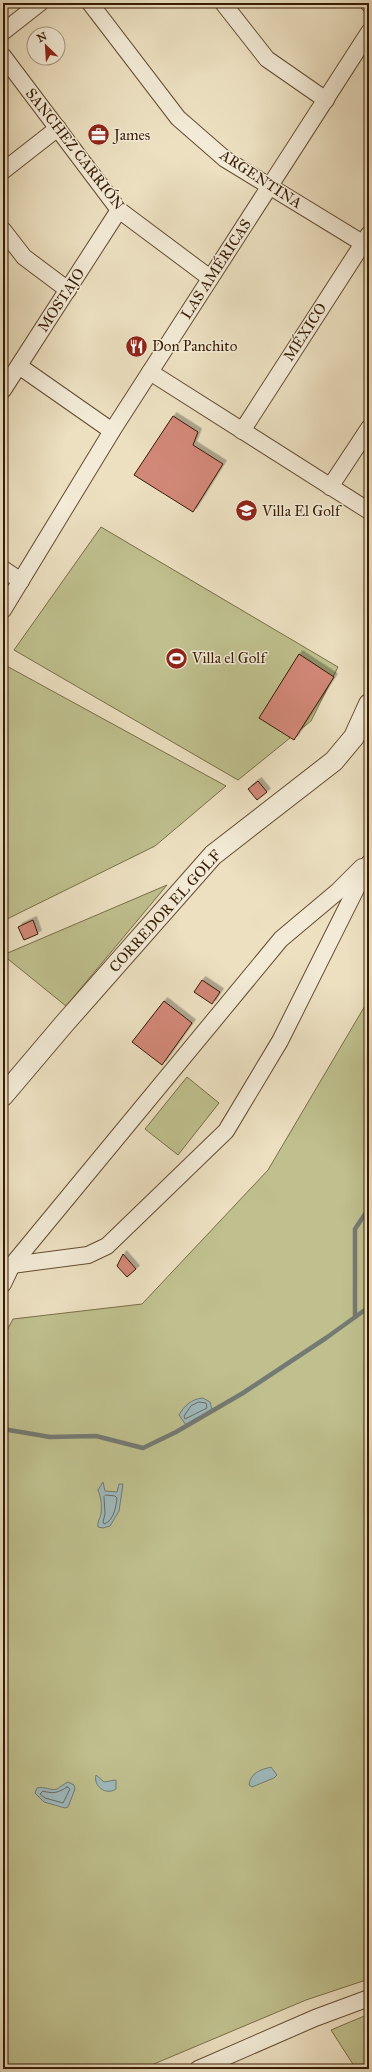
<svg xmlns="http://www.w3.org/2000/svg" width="372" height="2072" font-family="'IM FELL Great Primer',serif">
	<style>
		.green { fill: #bfc08e; stroke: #7a6e48 }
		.water { fill: #9ebabe; stroke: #747a73 }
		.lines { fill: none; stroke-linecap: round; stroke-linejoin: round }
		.shore { stroke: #6a6a60; stroke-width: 1 }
		.stream { stroke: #747a73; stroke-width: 4.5 }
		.building { fill: #d28878; stroke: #361b03; filter: url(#shadow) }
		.minor-casing { stroke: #644c32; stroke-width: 18 }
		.tertiary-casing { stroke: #644c32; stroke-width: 22 }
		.minor { stroke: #f3ebd7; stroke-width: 16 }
		.tertiary { stroke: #f3ebd7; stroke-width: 20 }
		.labels { text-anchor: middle; stroke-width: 3; stroke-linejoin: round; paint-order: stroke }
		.poi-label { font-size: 15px; fill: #361b03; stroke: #f3ebd7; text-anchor: start }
		.street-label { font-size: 15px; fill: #361b03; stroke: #f3ebd7 }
	</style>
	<defs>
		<filter id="shadow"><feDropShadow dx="3.5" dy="-3.5" stdDeviation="0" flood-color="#0004"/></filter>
	</defs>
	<rect width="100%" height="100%" fill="#ece0c1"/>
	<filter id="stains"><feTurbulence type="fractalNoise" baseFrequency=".005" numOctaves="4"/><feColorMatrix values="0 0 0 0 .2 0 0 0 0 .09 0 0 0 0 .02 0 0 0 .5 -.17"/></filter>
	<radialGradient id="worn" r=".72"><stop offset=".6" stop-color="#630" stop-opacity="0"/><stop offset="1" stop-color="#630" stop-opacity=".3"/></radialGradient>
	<g class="green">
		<path d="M101,527L338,667L311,721L238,780L14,650Z"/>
		<path d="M3,664L226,786L155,846L3,921Z"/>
		<path d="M167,885L66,1006L3,955Z"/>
		<path d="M369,999V1979L306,2000L142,2069H3V1338L13,1319L142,1304L268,1170Z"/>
		<path d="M187,1077L219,1103L178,1155L145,1129Z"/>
		<path d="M369,2014V2069H356L331,2030Z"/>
	</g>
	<g class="water">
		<path d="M203,1398L210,1402L212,1410L186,1425L179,1415C184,1406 191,1399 203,1398Z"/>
		<path d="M103,1482L105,1491L117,1492L119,1484H123L119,1511L110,1526L103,1528L98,1527C97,1522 100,1519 101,1514C102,1506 101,1497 98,1490Z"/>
		<path d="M271,1767L277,1775L274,1778L252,1787L249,1785C251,1772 260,1770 271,1767Z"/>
		<path d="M96,1775L104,1782L116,1780V1789C106,1796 93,1786 96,1775Z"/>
		<path d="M68,1782L74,1785L75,1789L68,1807L65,1808L44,1802L35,1793L37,1788C45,1786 50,1791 57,1789C60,1787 64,1784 68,1782Z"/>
	</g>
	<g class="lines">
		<g class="shore">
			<path d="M199,1402L206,1403L207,1408L185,1419L184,1416L191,1406Z"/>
			<path d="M106,1495L115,1496L117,1498C116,1506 114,1521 104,1524L103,1522L105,1514L104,1497Z"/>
			<path d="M67,1787L70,1789L63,1803L45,1798L40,1794L43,1791C53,1794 58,1793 67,1787Z"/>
		</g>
		<g class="stream">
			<path d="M355,1317V1229L369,1208"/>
			<path d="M3,1429L50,1437L96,1436L143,1448L176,1432L243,1393L326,1338L369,1307"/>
		</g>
	</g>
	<g class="building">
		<path d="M173,416L198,432L193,445L223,464L193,512L134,475Z"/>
		<path d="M299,654L334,677L294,740L259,718Z"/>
		<path d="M258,781L267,792L257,800L248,789Z"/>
		<path d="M33,920L38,934L24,940L18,927Z"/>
		<path d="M202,980L220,992L212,1004L194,992Z"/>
		<path d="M164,1001L192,1023L162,1065L132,1042Z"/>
		<path d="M123,1254L136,1269L127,1277L117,1266Z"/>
	</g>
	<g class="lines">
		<defs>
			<g id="minor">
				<path d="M90,3L178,118L225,159L369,247"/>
				<path d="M223,3L267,59L326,100"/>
				<path d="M368,3L369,4"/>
				<path d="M3,32L40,3"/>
				<path d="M3,56L119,210L210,278"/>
				<path d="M3,171L58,128"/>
				<path d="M3,230L24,257L68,290"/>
				<path d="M19,366L112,431"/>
				<path d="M150,372L369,511"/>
				<path d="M3,390L119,210"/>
				<path d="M242,431L369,234"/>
				<path d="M330,487L369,428"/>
				<path d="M3,569L21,581"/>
				<path d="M3,610L112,431L369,32"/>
				<path d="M12,1265L88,1255L107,1246L226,1131L280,1041L369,863"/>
				<path d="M3,1284L12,1265L281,939L337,892L362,867"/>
				<path d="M198,2069L315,2018L369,1998"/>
			</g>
			<path id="tertiary" d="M3,1096L64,1024L213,855L334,761L354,737L369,704"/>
		</defs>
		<use href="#minor" class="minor-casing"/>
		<use href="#tertiary" class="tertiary-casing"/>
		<use href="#minor" class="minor"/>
		<use href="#tertiary" class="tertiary"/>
	</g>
	<defs>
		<symbol id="office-disc" viewBox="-11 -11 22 22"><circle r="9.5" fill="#8f2418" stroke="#f3ebd7"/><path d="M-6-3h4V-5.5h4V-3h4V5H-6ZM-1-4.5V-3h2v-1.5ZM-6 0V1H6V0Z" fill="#fff"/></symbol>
		<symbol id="restaurant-disc" viewBox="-11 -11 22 22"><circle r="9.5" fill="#8f2418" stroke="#f3ebd7"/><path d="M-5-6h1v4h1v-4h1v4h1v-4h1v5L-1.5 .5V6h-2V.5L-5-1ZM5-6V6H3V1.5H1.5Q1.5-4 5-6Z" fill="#fff"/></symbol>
		<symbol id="school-disc" viewBox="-11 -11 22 22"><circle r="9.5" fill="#8f2418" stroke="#f3ebd7"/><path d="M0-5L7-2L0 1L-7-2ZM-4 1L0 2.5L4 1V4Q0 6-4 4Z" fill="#fff"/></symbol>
		<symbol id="stadium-disc" viewBox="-11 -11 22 22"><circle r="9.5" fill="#8f2418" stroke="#f3ebd7"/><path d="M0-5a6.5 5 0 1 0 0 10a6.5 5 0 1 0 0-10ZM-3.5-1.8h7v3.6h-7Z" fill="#fff"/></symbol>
	</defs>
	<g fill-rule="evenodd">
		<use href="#office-disc" x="86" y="122" width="25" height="25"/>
		<use href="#restaurant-disc" x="124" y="334" width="25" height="25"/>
		<use href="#school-disc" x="234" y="498" width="25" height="25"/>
		<use href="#stadium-disc" x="164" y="646" width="25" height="25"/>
	</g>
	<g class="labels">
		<g class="poi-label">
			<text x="114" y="140">James</text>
			<text x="152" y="351">Don Panchito</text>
			<text x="262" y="516">Villa El Golf</text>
			<text x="192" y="663">Villa el Golf</text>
		</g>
		<g class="street-label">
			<text transform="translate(75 149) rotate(52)" y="5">SANCHEZ CARRIÓN</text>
			<text transform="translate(261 179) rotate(33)" y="5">ARGENTINA</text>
			<text transform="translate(216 269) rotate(-57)" y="5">LAS AMÉRICAS</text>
			<text transform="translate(61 300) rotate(-57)" y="5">MOSTAJO</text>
			<text transform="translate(305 332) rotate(-57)" y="5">MÉXICO</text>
			<text transform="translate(165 911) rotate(-48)" y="5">CORREDOR EL GOLF</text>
		</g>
	</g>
	<rect width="372" height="2072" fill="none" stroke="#ece0c1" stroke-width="16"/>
	<rect x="4" y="4" width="364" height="2064" fill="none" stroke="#361b03" stroke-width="2"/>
	<rect x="8" y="8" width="356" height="2056" fill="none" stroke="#361b03"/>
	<g transform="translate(46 46) rotate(335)"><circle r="19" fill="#f3ebd7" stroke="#a79882"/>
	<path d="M0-3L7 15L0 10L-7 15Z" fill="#8f2418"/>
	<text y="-6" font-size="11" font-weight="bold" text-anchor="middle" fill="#361b03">N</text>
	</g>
	<rect width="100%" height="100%" filter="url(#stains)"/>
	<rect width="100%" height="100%" fill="url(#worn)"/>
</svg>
